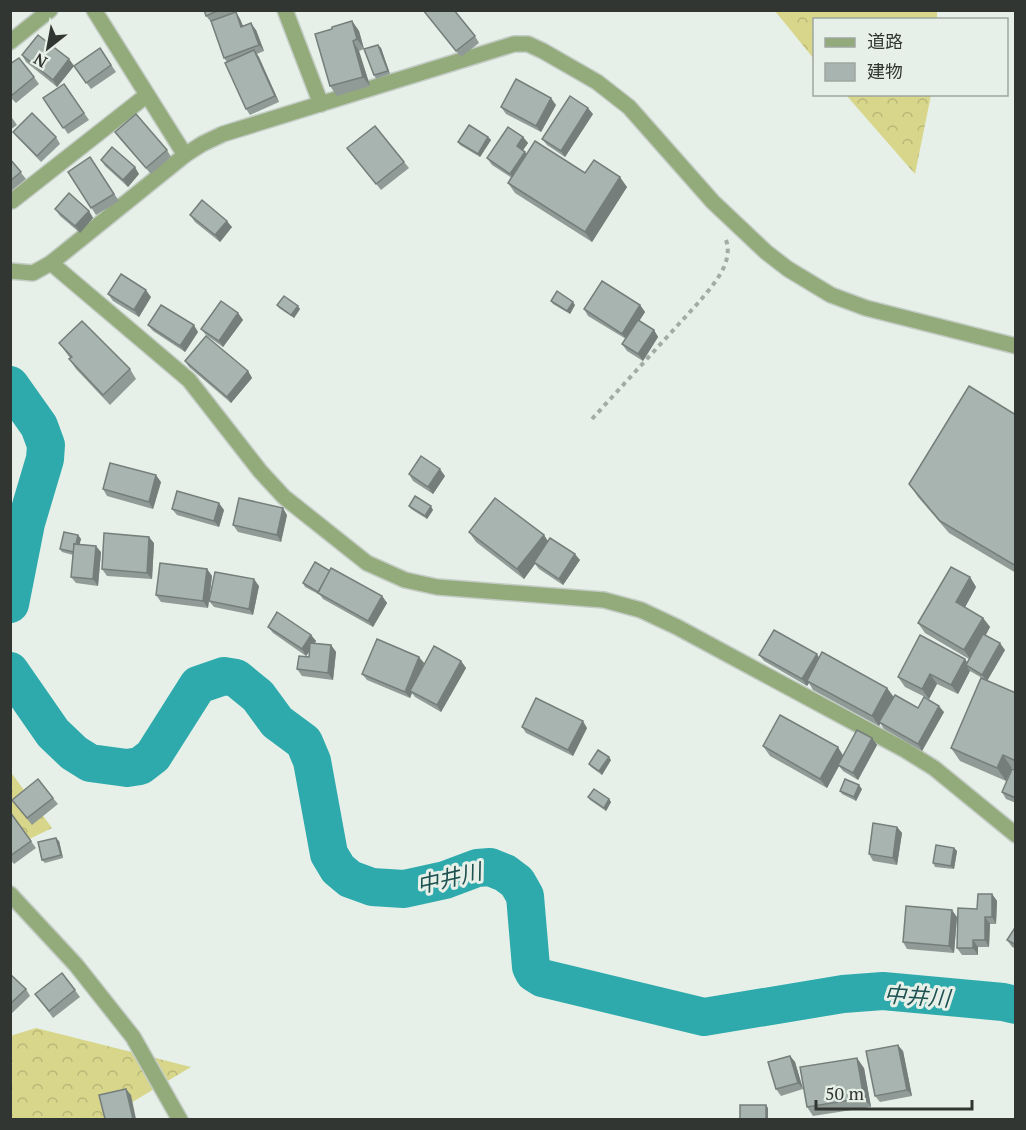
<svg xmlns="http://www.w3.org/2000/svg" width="1026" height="1130" font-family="'PT Serif','Noto Sans JP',serif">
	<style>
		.forest { fill: url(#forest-crowns) }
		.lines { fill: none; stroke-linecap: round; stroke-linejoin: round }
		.river { stroke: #2eaaac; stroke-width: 38 }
		.minor-casing { stroke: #c2cbc4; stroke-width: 18 }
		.path { stroke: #a3aba5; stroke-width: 4; stroke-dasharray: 4.5 4.5; stroke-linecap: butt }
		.minor { stroke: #93ab7a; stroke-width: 15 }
		.wall { fill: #909b97 }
		.shaded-wall { fill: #757e7b }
		.building { fill: #a7b4b0; stroke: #757e7b; stroke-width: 1.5 }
		.labels { text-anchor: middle; stroke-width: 6; stroke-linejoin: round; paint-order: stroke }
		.water-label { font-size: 22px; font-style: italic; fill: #1e5151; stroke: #e6f0e8 }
	</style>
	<defs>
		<pattern id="forest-crowns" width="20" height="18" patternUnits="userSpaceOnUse" patternTransform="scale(1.5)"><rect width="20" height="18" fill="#d7d68a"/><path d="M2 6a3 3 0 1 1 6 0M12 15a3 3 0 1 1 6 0" fill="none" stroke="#b9b878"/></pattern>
	</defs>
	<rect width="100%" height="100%" fill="#e6f0e8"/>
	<g class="forest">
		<path d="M775,11H937V19L814,20V59Z"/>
		<path d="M846,95H931L915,174Z"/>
		<path d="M10,771L52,828L11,848H10Z"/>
		<path d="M36,1028L191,1067L104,1119H11L10,1036Z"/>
	</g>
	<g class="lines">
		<g class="river">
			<path d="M10,385L39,426L46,445L45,459L26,523L10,604"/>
			<path d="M10,671L53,733L74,753L90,763L127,768L140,766L153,756L198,685L224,676L236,678L258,696L277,722L304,742L312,761L329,854L338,869L350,879L372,887L404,889L445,880L477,868L490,867L505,873L517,882L525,896L531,967L534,973L542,978L704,1017L843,994L883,991L1003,1002L1016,1005"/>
		</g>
		<defs>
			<g id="minor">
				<path d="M94,10L185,155"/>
				<path d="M285,10L321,104"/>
				<path d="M10,42L50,10"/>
				<path d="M12,201L147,95"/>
				<path d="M51,263L189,380L260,471L284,497L367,563L405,580L437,587L604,600L641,610L677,627L905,750L934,768L1016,835"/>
				<path d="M10,271L33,273L51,263L185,155L202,144L223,134L514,44H528L543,51L597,82L629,107L713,202L766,252L788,269L831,295L866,308L1016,346"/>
				<path d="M10,894L76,965L133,1037L180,1120"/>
			</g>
		</defs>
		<use href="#minor" class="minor-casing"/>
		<path class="path" d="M592,419L699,302C713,285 734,263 726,240"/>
		<use href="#minor" class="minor"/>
	</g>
	<g class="wall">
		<path d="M204,10H236L237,12L236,13L240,19L243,26L256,30L264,51L257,54L279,102L250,115L246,109L227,62L224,58L211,22L206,16Z"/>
		<path d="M423,10L475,36L479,43L461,57Z"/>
		<path d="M352,21L359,31L364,49L359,51L370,86L337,96L330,86L332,29Z"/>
		<path d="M378,45L381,48L390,74L376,79L374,75Z"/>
		<path d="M100,48L116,72L91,89L74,66Z"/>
		<path d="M22,55L69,59L74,66L57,87L26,62Z"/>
		<path d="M10,64L34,77L39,84L16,103L10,97Z"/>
		<path d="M64,84L89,120L68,134L43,98Z"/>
		<path d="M556,105L541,132L506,114L501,107Z"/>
		<path d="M593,114L565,157L547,145L542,139Z"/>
		<path d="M10,115L17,125L10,130Z"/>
		<path d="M13,132L56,137L60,144L41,162L18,138Z"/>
		<path d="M115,132L167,150L171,157L151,174L120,139Z"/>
		<path d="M488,137L491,140L480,157L460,145L458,142Z"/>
		<path d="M523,137L528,143L523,150L527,155L627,187L592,242L515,193L508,183L512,178L492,165L487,158Z"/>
		<path d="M347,148L404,162L409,168L381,190Z"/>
		<path d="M90,157L119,201L96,215L68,172Z"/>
		<path d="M10,159L26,179L11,191L10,190Z"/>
		<path d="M101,160L139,174L128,187L105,166Z"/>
		<path d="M55,209L89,211L93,218L80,233L60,216Z"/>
		<path d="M190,215L232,227L220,242L195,222Z"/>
		<path d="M108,294L151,297L139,317L113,301Z"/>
		<path d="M551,301L575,305L570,314L553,304Z"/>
		<path d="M277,305L300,309L294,318L279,308Z"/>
		<path d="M640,305L645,312L639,321L654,330L658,337L643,361L627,351L622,344L626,339L588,316L584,309Z"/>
		<path d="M238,313L243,320L223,347L206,335L201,329Z"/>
		<path d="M148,325L198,332L185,352L153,331Z"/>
		<path d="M59,343L130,369L136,379L110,405L76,369L69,359L70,358Z"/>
		<path d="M185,361L248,371L252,378L231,403L189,367Z"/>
		<path d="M1016,415V573L949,533L918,497L909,484Z"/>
		<path d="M409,474L445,476L433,494L413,481Z"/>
		<path d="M161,482L153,509L107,496L103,489Z"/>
		<path d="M409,506L433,510L427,519L411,509Z"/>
		<path d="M172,509L224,510L219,527L177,515Z"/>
		<path d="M287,515L281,542L238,532L233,525Z"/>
		<path d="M469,532L544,535L548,541L580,560L563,585L539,569L535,564L524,579L476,542Z"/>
		<path d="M78,535L81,539L79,544L101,552L98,586L76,583L71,577L73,555L62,552L60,549Z"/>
		<path d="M154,543L152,579L107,576L102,569Z"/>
		<path d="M207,569L212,576L208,608L161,602L156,595Z"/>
		<path d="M330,571L382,596L387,603L373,627L323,599L320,595L305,587L303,583Z"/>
		<path d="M970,577L976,587L965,607L983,618L990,627L986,635L1005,650L987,681L1016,693V770L1012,768L1006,781L960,761L951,748L982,678L970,671L958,694L937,684L929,699L905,687L898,677L967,662L969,659L925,633L918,623Z"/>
		<path d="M259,586L253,615L214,607L209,601Z"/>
		<path d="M268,627L311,635L316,641L315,643L331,645L336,652L333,680L302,676L297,669L309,657L310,651L306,656L273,633Z"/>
		<path d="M759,655L887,688L894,697L918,708L944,712L922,751L884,729L880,723L879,726L813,690L809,683L807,686L764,661Z"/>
		<path d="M419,657L424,663L421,671L461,661L466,668L441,712L415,697L412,693L410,698L367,680L362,674Z"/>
		<path d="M522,727L587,728L573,756L526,733Z"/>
		<path d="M872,738L877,745L858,780L843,771L839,766L827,788L770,756L763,746L843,755Z"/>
		<path d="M611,760L602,775L591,767L589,764Z"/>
		<path d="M1016,770V803L1006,799L1002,792Z"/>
		<path d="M862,789L856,801L842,794L840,791Z"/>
		<path d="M588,797L609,799L611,802L606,811L590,800Z"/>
		<path d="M53,798L58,804L32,825L12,800Z"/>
		<path d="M10,812L36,848L14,864L10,859Z"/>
		<path d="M897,827L902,833L897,865L873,861L869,854Z"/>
		<path d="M59,841L63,858L45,863L42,860Z"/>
		<path d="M954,848L957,851L954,869L935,867L933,863Z"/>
		<path d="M992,894L997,901L996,924H990L989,947H978V955H962L957,948L977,909Z"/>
		<path d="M957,917L954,953L907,949L903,942Z"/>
		<path d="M1016,926V949L1012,947L1007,940Z"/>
		<path d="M10,974L26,989L30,996L10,1015Z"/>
		<path d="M75,990L80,997L53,1018L40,1000Z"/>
		<path d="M903,1051L912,1096L880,1102L875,1096Z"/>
		<path d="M790,1056L795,1062L803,1089L781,1096L776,1089Z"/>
		<path d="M864,1068L871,1107L813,1116L807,1107Z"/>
	</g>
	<g class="shaded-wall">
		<path d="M236,12L240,19L246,33L241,27Z"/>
		<path d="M352,21L359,31L364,49L357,39Z"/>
		<path d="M251,23L256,30L264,51L259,45Z"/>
		<path d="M353,41L359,51L370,86L363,77Z"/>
		<path d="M378,45L381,48L390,74L388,71Z"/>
		<path d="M254,50L259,57L279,102L275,96Z"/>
		<path d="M69,59L74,66L57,87L53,80Z"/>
		<path d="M551,98L556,105L541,132L536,126Z"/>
		<path d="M588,108L593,114L565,157L561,151Z"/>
		<path d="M488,137L491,140L480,157L478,154Z"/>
		<path d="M523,137L528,143L521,153L517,146Z"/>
		<path d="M525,152L529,158L515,180L510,174Z"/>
		<path d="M135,167L139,174L128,187L123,180Z"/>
		<path d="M620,177L627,187L592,242L585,232Z"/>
		<path d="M89,211L93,218L80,233L75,226Z"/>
		<path d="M227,221L232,227L220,242L215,235Z"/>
		<path d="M146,290L151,297L139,317L134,310Z"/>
		<path d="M573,302L575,305L570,314L567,311Z"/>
		<path d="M640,305L645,312L627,340L622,334Z"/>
		<path d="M298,306L300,309L294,318L291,315Z"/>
		<path d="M238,313L243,320L223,347L219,341Z"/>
		<path d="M194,325L198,332L185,352L180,346Z"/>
		<path d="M654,330L658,337L643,361L638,354Z"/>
		<path d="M248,371L252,378L231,403L227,397Z"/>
		<path d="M440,469L445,476L433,494L428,487Z"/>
		<path d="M156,475L161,482L153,509L149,502Z"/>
		<path d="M219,503L224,510L219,527L214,521Z"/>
		<path d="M431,506L433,510L427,519L425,516Z"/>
		<path d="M283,508L287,515L281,542L277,535Z"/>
		<path d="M78,535L81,539L77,555L74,552Z"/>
		<path d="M544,535L550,545L534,562L535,564L524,579L517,569Z"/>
		<path d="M149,537L154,543L152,579L147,573Z"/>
		<path d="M96,546L101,552L98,586L93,579Z"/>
		<path d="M575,554L580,560L563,585L559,579Z"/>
		<path d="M207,569L212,576L208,608L203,601Z"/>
		<path d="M970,577L976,587L963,611L956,602Z"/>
		<path d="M254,579L259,586L253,615L249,609Z"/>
		<path d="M382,596L387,603L373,627L368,621Z"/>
		<path d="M983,618L990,627L971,660L964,650Z"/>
		<path d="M311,635L316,641L306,656L302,649Z"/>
		<path d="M1000,643L1005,650L987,681L982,675Z"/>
		<path d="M331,645L336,652L333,680L328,673Z"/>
		<path d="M817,654L821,661L807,681L809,683L807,686L802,679Z"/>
		<path d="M419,657L424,663L412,692L410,691L412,693L410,698L405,692Z"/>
		<path d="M965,659L971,668L966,665L970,671L958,694L951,685Z"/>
		<path d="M461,661L466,668L441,712L437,705Z"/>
		<path d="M930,674L937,684L929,699L922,689Z"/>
		<path d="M887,688L894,698L879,726L872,716Z"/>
		<path d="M939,706L944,712L922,751L918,744Z"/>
		<path d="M583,721L587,728L573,756L568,750Z"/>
		<path d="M872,738L877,745L858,780L853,773Z"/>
		<path d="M838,747L844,757L838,765L839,766L827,788L820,779Z"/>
		<path d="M1003,755L1012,768L1006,781L997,768Z"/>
		<path d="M609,757L611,760L602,775L599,771Z"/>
		<path d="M859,785L862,789L856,801L854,797Z"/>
		<path d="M609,799L611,802L606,811L604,808Z"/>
		<path d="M897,827L902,833L897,865L893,858Z"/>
		<path d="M56,838L59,841L63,858L61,855Z"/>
		<path d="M954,848L957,851L954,869L951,866Z"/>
		<path d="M992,894L997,901L996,924L992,917Z"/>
		<path d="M952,910L957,917L954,953L949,946Z"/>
		<path d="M985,917L990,924L989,947L985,940Z"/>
		<path d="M973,940L978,947V955L973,948Z"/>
		<path d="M898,1045L903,1051L912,1096L907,1090Z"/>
		<path d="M790,1056L795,1062L803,1089L798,1083Z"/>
		<path d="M857,1058L864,1068L871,1107L864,1098Z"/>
		<path d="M126,1089L131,1095L136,1119H133Z"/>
		<path d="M766,1105L768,1108V1119H766Z"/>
	</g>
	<g class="building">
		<path d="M204,10H219L206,16Z"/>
		<path d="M423,10H454L475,36L456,51Z"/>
		<path d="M236,12L241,27L251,23L259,45L224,58L211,21Z"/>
		<path d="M352,21L357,39L353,41L363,77L330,86L315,34L332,29V27Z"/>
		<path d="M38,35L69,59L53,80L22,55Z"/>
		<path d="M378,45L388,71L374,75L364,49Z"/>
		<path d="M100,48L111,65L86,83L74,66Z"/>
		<path d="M254,50L275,96L246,109L225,63Z"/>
		<path d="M19,58L34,77L11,96L10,64Z"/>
		<path d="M516,79L551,98L536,126L501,107Z"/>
		<path d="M64,84L84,113L63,128L43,98Z"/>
		<path d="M570,96L588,108L561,151L542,139Z"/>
		<path d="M32,113L56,137L37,156L13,132Z"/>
		<path d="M136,114L167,150L146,168L115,132Z"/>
		<path d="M469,125L488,137L478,154L458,142Z"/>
		<path d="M375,126L404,162L376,184L347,148Z"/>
		<path d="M508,127L523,137L517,146L525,152L510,174L487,158Z"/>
		<path d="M535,141L585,173L594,160L620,177L585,232L508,183Z"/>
		<path d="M112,147L135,167L123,180L101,160Z"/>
		<path d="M90,157L114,194L91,208L68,172Z"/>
		<path d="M10,159L21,172L10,181Z"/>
		<path d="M69,193L89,211L75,226L55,209Z"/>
		<path d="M202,200L227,221L215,235L190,215Z"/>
		<path d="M121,274L146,290L134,310L108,294Z"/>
		<path d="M602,281L640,305L622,334L584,309Z"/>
		<path d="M557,291L573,302L567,311L551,301Z"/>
		<path d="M284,296L298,306L291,315L277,305Z"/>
		<path d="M221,301L238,313L219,341L201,329Z"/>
		<path d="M161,305L194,325L180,346L148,325Z"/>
		<path d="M638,320L654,330L638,354L622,344Z"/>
		<path d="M82,321L130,369L103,395L69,359L72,357L59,343Z"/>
		<path d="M206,336L248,371L227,397L185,361Z"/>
		<path d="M969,386L1016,415V566L940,521L909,484Z"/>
		<path d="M421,456L440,469L428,487L409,474Z"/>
		<path d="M110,463L156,475L149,502L103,489Z"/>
		<path d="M177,491L219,503L214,521L172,509Z"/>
		<path d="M415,496L431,506L425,516L409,506Z"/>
		<path d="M239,498L283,508L277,535L233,525Z"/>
		<path d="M495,498L544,535L517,569L469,532Z"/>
		<path d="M64,532L78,535L76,544H74V552L60,549Z"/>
		<path d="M104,533L149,537L147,573L102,569Z"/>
		<path d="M550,538L575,554L559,579L534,562Z"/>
		<path d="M74,544L96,546L93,579L71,577Z"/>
		<path d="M315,562L330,571L318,592L303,583Z"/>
		<path d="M160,563L207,569L203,601L156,595Z"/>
		<path d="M951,567L970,577L956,602L983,618L964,650L918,623Z"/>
		<path d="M331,568L382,596L368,621L318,593Z"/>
		<path d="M215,572L254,579L249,609L209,601Z"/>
		<path d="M277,612L311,635L302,649L268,627Z"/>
		<path d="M774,630L817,654L802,679L759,655Z"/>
		<path d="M983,634L1000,643L982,675L966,665Z"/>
		<path d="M920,635L965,659L951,685L930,674L922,689L898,677Z"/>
		<path d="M377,639L419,657L405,692L362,674Z"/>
		<path d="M310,643L331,645L328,673L297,669L299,656L309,657Z"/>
		<path d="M434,646L461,661L437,705L410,691Z"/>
		<path d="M822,652L887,688L872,716L807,681Z"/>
		<path d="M981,678L1016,693V761L1003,755L997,768L951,748Z"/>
		<path d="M895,695L918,708L924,697L939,706L918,744L879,722Z"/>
		<path d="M536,698L583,721L568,750L522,727Z"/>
		<path d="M780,715L838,747L820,779L763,746Z"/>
		<path d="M857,730L872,738L853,773L838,765Z"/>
		<path d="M598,750L609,757L599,771L589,764Z"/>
		<path d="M1012,769L1016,770V798L1002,792Z"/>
		<path d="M38,779L53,798L27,818L12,800Z"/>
		<path d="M845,779L859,785L854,797L840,791Z"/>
		<path d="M594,789L609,799L604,808L588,797Z"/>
		<path d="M10,812L31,841L10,856Z"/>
		<path d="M873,823L897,827L893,858L869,854Z"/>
		<path d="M56,838L61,855L42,860L38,842Z"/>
		<path d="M936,845L954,848L951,866L933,863Z"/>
		<path d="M978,894H992V917H985V940H973V948H957L958,908L977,909Z"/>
		<path d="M906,906L952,910L949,946L903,942Z"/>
		<path d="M1016,926V945L1007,940Z"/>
		<path d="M62,973L75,990L49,1011L35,994Z"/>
		<path d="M10,974L26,989L10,1004Z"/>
		<path d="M898,1045L907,1090L875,1096L866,1051Z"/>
		<path d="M790,1056L798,1083L776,1089L768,1062Z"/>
		<path d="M857,1058L864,1098L807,1107L800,1067Z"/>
		<path d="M126,1089L133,1119H105L99,1095Z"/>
		<rect x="740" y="1105" width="26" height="14"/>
	</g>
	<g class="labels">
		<g class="water-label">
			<text transform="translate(449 878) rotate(-13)" y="8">中井川</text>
			<text transform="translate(917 996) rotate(4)" y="8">中井川</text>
		</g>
	</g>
	<rect width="1026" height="1130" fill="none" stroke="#323633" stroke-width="24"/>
	<rect x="813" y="18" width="195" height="78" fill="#e6f0e8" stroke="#9ea6a0" stroke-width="1.5"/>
	<rect x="825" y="38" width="30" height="9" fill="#93ab7a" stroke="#9ea6a0" stroke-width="1.5"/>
	<text x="867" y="48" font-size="18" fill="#323633">道路</text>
	<rect x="825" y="63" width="30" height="18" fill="#a7b4b0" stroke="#9ea6a0" stroke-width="1.5"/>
	<text x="867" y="78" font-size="18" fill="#323633">建物</text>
	<g transform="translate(48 48) rotate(211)" stroke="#e6f0e8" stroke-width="4.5" paint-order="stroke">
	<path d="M0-4.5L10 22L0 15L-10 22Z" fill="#323633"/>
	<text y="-9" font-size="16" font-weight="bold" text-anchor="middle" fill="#323633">N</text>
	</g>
	<path d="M816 1100v9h156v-9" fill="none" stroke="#323633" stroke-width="3"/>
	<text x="825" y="1100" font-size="18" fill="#323633" stroke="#e6f0e8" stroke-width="4.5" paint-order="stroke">50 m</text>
</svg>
